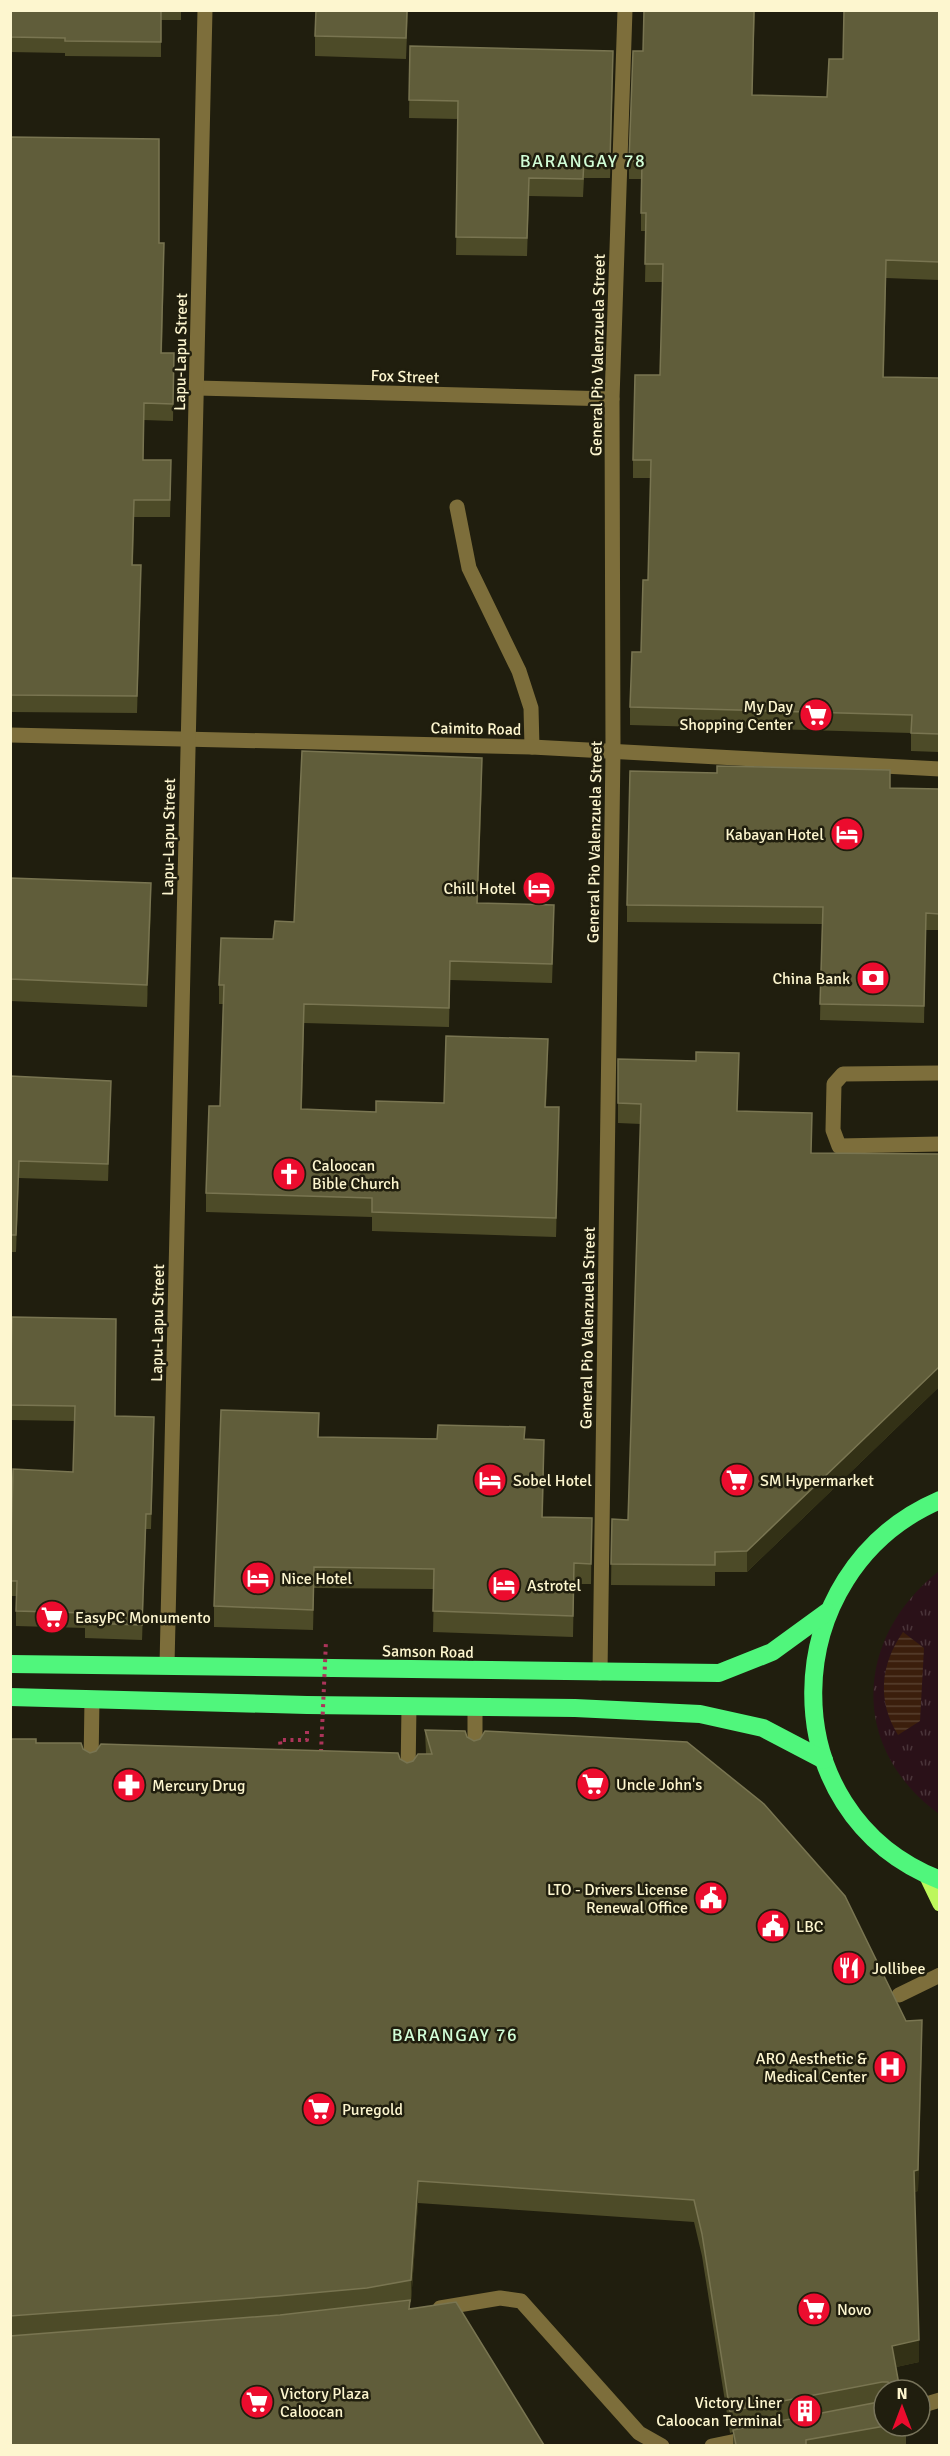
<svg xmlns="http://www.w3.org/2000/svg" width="950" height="2456" font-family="Signika,sans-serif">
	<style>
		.park { fill: url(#park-tufts) }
		.water { fill: url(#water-rules) }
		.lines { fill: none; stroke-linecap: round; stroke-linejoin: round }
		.path { stroke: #ac345a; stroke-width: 4; stroke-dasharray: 3 4.5; stroke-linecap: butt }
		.minor { stroke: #7d6e3b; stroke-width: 15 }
		.major { stroke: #bdf75c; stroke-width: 15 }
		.highway { stroke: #50f67c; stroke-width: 18 }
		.path-bridge { stroke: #ac345a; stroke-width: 4; stroke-dasharray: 3 4.5; stroke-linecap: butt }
		.wall { fill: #4d4b28 }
		.shaded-wall { fill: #333116 }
		.building { fill: #605d3a; stroke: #797551; stroke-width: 1.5 }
		.labels { text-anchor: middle; stroke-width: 5; stroke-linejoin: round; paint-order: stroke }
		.street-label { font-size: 16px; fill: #fdf6cf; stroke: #201e0e }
		.poi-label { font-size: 16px; fill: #fdf6cf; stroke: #201e0e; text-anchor: start }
		.neighbourhood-label { font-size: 18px; letter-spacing: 1.5px; fill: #d1fdd6; stroke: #201e0e }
	</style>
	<defs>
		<pattern id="park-tufts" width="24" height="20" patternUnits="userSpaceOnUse" patternTransform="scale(1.5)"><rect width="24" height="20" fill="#2a1118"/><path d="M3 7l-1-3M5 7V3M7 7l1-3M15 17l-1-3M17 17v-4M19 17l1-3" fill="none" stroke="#4a3439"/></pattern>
		<pattern id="water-rules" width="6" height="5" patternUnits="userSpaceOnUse" patternTransform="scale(1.5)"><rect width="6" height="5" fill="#3b1e0c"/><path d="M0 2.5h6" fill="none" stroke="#583f2e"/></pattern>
	</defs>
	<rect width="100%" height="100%" fill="#201e0e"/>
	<path class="park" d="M939,1571V1814C849,1748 854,1638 939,1571Z"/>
	<path class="water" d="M903,1632L924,1648L920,1721L898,1735C877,1701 880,1665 903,1632Z"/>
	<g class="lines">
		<path class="path" d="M281,1752L280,1740H307V1730"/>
		<g class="minor">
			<path d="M197,388L612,399"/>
			<path d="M457,507L469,568L519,671L531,708L532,747"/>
			<path d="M10,735L532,747L940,769"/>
			<path d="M940,1073L843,1074L834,1084L833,1130L839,1146L940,1144"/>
			<path d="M167,1665L205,10"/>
			<path d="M600,1673L613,751L612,399L625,10"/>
			<path d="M475,1707V1753"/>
			<path d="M91,1765L92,1699"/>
			<path d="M408,1775L409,1706"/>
			<path d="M899,1995L940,1975"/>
			<path d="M440,2308L500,2298L521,2301L639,2433L662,2446"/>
			<path d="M920,2406L940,2400"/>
			<path d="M712,2446L751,2438"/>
		</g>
		<path class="major" d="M926,1875L940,1904"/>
		<g class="highway">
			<path d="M940,1500C774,1571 768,1813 940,1880"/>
			<path d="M10,1664L719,1673L772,1652L827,1612"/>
			<path d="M10,1697L307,1705L575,1708L700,1714L763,1728L824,1760"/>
		</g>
		<path class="path-bridge" d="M321,1752L326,1641"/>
	</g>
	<g class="wall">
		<path d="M10,10H181V20H161V57L65,56V53L10,52Z"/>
		<path d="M408,10L406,59L315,56V36Z"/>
		<path d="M644,10H755L752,95L827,97L843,59L939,10V280L886,278L884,377L939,378V355V752L911,751V733L630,725V707L641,652L648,580L651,478H633V460L660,375L663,282H645L646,231H641V179H629V161L643,51Z"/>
		<path d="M410,46L613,69L610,178H584L583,197L529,196L527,256L456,255L458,119L409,118Z"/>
		<path d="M10,137L159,243L164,261L162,353H174L173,421L144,420L143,460L171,477L170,517H134L133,565L141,582L137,713L10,712Z"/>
		<path d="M482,778L478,903L554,924L552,983L450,980L449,1027L304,1023L302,1109L376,1112L444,1103L548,1059L546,1107L559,1126L556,1237L372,1231V1217L206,1212V1193L220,1106L223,1004H219V985L294,922Z"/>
		<path d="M890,788L939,789V930H926L924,1023L820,1020L822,924L627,922V905Z"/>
		<path d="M10,878L151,905L147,1007L10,1001Z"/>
		<path d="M618,1059L738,1111L812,1153L939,1154V1387L747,1572H715V1586L611,1585L612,1519L628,1520L641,1124L618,1123Z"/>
		<path d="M10,1076L111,1098L108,1181L19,1178L16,1252H10Z"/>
		<path d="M10,1368L115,1416L154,1432L151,1529H146L142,1640L85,1638V1628L16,1626V1596H10V1547L73,1472L75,1421L10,1420Z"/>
		<path d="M319,1437L525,1439L544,1460L543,1517L592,1518L591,1584H574L573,1637L433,1632L434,1589L314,1588L313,1630L214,1627V1606Z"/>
		<path d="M425,1730L467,1737L906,2021L922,2042L918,2191L914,2192L919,2362L896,2367L900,2390H884V2426H906V2444L898,2445H733V2432L730,2433L702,2256L694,2222L418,2203L411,2302L10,2445V1739L83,1749L90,1753L400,1759L407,1763L413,1761L426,1754Z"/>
	</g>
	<g class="shaded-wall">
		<path d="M613,51V69L610,178V161Z"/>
		<path d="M141,565V582L137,713V696Z"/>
		<path d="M482,758V778L477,922V903Z"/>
		<path d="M151,883V905L147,1007V985Z"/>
		<path d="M548,1039V1059L545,1126V1107Z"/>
		<path d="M111,1081V1098L108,1181V1164Z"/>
		<path d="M559,1107V1126L556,1237V1218Z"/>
		<path d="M19,1161V1178L16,1252V1235Z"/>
		<path d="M939,1367V1387L747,1572V1551Z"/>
		<path d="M146,1514V1529L142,1640V1625Z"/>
		<path d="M314,1567V1588L313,1630V1610Z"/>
		<path d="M922,2020L918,2191L914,2192V2171Z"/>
		<path d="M418,2181V2203L411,2302V2280Z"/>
		<path d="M919,2340V2362L892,2368V2346Z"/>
	</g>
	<g class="building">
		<path d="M10,10H161V42L65,41V38L10,37Z"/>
		<path d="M316,10H407L406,38L315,36Z"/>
		<path d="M644,10H754L752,95L827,97L829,59H843L844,10H939V262L886,260L883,377L939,378V355V734L911,733L912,715L630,707L632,652H641L643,580H648L651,460H633L635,375H660L663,264H645L646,213H641L642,161H629L633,51H643Z"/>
		<path d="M410,46L613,51L610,161L584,160L583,179L529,178L527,238L456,237L458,101L409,100Z"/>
		<path d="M10,137L159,139V243H164L161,353H174L173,404L144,403L143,460H171L170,500H134L132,565H141L137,696L10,695Z"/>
		<path d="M302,751L482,758L477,903L554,905L552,964L450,961L449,1008L304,1004L301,1109L376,1112V1101L444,1103L446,1036L548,1039L545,1107H559L556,1218L372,1212V1198L206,1193L209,1106H220L224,985H219L221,938L273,939L275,921L294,922Z"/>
		<path d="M717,766L890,770V788L939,789V914L926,913L924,1006L820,1004L823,907L627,905L630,771L717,773Z"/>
		<path d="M10,878L151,883L147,985L10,979Z"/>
		<path d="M696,1052L739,1053L737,1111L812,1113L811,1153L939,1154V1367L747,1551L715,1552V1565L611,1564L612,1519L628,1520L641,1104L618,1103V1059L696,1061Z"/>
		<path d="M10,1076L111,1081L108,1164L19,1161L16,1235H10Z"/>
		<path d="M12,1317L116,1319L115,1416L154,1417L151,1514H146L142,1625L85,1623L86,1613L16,1611L17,1581H10L13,1469L73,1472L75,1406L10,1405Z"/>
		<path d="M221,1410L319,1413L318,1437L437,1439L438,1425L525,1427L524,1439L544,1440L542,1517L592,1518L591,1564L574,1563L573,1616L433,1611L434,1569L314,1567L313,1610L214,1606Z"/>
		<path d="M425,1730L465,1731L467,1737L474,1741L480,1739L485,1731L687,1742L764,1804L845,1896L906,2021L922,2020L918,2170L914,2171L919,2340L892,2346L900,2390H893L888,2382H882L730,2411L702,2234L694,2200L418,2181L411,2280L367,2288L278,2296L10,2316V1739H36V1743H81L83,1749L90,1753L96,1751L101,1744L398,1753L400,1759L407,1763L413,1761L418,1754H432Z"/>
		<path d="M410,2300L409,2309L456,2302L544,2445H10V2336L280,2315Z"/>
		<path d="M884,2401V2426H885L806,2440V2445H736L733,2430Z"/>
	</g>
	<defs>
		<symbol id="supermarket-disc" viewBox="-11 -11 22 22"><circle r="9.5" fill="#ec0c2e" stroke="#201e0e"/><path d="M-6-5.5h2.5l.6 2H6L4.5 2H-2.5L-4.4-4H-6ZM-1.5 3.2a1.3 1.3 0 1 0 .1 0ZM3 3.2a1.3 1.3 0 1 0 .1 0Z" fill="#fff"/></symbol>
		<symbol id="hotel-disc" viewBox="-11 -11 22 22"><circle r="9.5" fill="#ec0c2e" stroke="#201e0e"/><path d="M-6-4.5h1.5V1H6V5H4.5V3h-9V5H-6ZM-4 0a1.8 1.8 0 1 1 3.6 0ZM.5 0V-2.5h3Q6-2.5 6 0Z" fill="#fff"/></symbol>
		<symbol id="bank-disc" viewBox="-11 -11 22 22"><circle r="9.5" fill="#ec0c2e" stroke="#201e0e"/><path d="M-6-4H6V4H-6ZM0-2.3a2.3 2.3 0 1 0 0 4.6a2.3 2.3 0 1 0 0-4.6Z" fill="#fff"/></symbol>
		<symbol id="church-disc" viewBox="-11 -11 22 22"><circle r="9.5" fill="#ec0c2e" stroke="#201e0e"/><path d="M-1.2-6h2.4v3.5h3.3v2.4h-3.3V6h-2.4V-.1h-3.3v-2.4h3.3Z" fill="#fff"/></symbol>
		<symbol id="pharmacy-disc" viewBox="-11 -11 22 22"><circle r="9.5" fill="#ec0c2e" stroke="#201e0e"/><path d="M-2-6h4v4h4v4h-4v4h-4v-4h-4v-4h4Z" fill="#fff"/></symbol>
		<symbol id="civic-disc" viewBox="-11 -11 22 22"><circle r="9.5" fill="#ec0c2e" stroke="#201e0e"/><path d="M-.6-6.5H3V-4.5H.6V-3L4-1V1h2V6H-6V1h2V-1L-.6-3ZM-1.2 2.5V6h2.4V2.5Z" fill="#fff"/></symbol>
		<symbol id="restaurant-disc" viewBox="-11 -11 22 22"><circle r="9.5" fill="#ec0c2e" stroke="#201e0e"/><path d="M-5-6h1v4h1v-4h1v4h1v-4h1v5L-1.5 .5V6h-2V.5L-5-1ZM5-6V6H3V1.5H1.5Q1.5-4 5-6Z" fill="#fff"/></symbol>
		<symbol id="hospital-disc" viewBox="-11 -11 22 22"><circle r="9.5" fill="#ec0c2e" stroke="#201e0e"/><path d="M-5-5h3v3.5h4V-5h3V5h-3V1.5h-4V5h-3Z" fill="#fff"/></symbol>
		<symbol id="building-disc" viewBox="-11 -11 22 22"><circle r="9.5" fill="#ec0c2e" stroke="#201e0e"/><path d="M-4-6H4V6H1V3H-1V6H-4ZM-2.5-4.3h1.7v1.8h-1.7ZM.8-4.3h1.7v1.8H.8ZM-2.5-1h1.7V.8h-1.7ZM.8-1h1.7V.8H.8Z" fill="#fff"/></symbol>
	</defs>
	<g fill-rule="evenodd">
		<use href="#supermarket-disc" x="797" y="696" width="38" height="38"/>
		<use href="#hotel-disc" x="828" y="815" width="38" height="38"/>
		<use href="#hotel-disc" x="520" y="869" width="38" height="38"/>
		<use href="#bank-disc" x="854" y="959" width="38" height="38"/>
		<use href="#church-disc" x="270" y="1155" width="38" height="38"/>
		<use href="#hotel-disc" x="471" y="1461" width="38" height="38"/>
		<use href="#supermarket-disc" x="718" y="1461" width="38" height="38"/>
		<use href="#hotel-disc" x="239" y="1559" width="38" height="38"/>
		<use href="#hotel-disc" x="485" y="1566" width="38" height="38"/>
		<use href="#supermarket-disc" x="33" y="1598" width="38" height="38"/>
		<use href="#supermarket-disc" x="574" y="1765" width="38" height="38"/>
		<use href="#pharmacy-disc" x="110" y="1766" width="38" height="38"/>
		<use href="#civic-disc" x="692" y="1879" width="38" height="38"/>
		<use href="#civic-disc" x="754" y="1907" width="38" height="38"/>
		<use href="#restaurant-disc" x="830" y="1949" width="38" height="38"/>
		<use href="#hospital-disc" x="871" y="2048" width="38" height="38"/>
		<use href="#supermarket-disc" x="300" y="2090" width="38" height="38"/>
		<use href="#supermarket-disc" x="795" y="2290" width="38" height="38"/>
		<use href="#supermarket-disc" x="238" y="2383" width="38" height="38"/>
		<use href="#building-disc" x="786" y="2392" width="38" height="38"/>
	</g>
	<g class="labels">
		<g class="street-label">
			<text transform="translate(180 352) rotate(-89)" y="6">Lapu-Lapu Street</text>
			<text transform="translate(597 355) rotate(-89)" y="6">General Pio Valenzuela Street</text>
			<text transform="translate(405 376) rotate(2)" y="6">Fox Street</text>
			<text transform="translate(476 728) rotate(1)" y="6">Caimito Road</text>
			<text transform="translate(168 837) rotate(-89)" y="6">Lapu-Lapu Street</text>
			<text transform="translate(594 842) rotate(-89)" y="6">General Pio Valenzuela Street</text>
			<text transform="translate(157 1323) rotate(-89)" y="6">Lapu-Lapu Street</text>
			<text transform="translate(587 1328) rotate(-89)" y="6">General Pio Valenzuela Street</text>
			<text transform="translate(428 1651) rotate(1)" y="6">Samson Road</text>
		</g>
		<g class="poi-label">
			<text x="793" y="712" text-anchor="end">My Day<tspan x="793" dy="18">Shopping Center</tspan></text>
			<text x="824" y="840" text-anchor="end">Kabayan Hotel</text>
			<text x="516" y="894" text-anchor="end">Chill Hotel</text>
			<text x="850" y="984" text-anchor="end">China Bank</text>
			<text x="312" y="1171">Caloocan<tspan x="312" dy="18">Bible Church</tspan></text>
			<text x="513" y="1486">Sobel Hotel</text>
			<text x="760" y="1486">SM Hypermarket</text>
			<text x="281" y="1584">Nice Hotel</text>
			<text x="527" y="1591">Astrotel</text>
			<text x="75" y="1623">EasyPC Monumento</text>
			<text x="616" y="1790">Uncle John's</text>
			<text x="152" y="1791">Mercury Drug</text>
			<text x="688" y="1895" text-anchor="end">LTO - Drivers License<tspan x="688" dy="18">Renewal Office</tspan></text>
			<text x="796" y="1932">LBC</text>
			<text x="872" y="1974">Jollibee</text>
			<text x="867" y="2064" text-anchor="end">ARO Aesthetic &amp;<tspan x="867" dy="18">Medical Center</tspan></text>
			<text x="342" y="2115">Puregold</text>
			<text x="837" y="2315">Novo</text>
			<text x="280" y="2399">Victory Plaza<tspan x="280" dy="18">Caloocan</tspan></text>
			<text x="782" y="2408" text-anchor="end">Victory Liner<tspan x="782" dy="18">Caloocan Terminal</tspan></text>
		</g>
		<g class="neighbourhood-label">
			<text x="583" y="167">BARANGAY 78</text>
			<text x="455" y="2041">BARANGAY 76</text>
		</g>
	</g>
	<rect width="950" height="2456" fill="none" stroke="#fdf6cf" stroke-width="24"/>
	<g transform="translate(902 2408)"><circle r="28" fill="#201e0e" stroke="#78745b" stroke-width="1.5"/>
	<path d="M0-4.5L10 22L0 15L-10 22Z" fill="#ec0c2e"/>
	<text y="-9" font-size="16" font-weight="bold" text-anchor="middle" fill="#fdf6cf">N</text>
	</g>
</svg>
